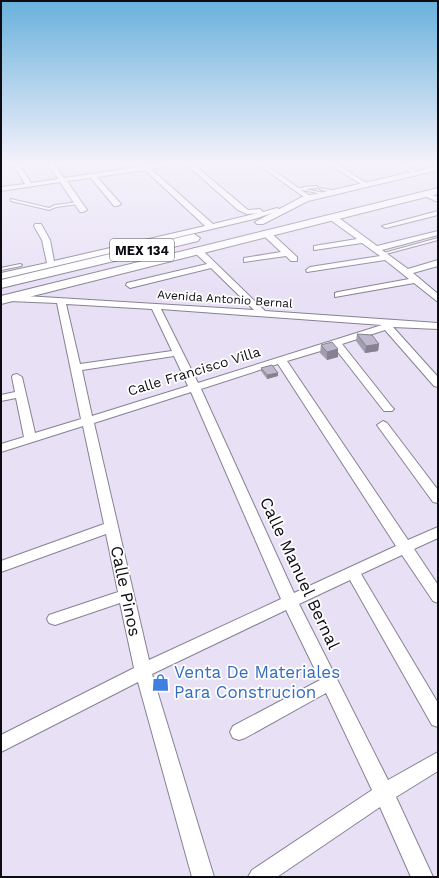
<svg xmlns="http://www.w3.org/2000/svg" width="439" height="878" font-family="'Work Sans',sans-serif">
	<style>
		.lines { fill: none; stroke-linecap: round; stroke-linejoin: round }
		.service-casing { stroke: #878194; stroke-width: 2 }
		.minor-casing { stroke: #878194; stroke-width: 2 }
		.tertiary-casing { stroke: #878194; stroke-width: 2 }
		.primary-casing { stroke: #878194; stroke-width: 2 }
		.service { fill: #fff; fill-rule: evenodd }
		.minor { fill: #fff; fill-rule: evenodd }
		.tertiary { fill: #fff; fill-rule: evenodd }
		.primary { fill: #fff; fill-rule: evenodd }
		.wall { fill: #a39eaf }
		.shaded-wall { fill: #85818f }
		.building { fill: #beb8cc; stroke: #85818f }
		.labels { text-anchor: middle; stroke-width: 3.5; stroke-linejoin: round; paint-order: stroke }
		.far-street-label { font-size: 12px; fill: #0e0c13; stroke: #fff }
		.shield { fill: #fff; stroke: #56555a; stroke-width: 1 }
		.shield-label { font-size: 13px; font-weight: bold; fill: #0e0c13 }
		.street-label { font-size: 14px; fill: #0e0c13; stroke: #fff }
		.near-street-label { font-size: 17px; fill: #0e0c13; stroke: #fff }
		.near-shop-label { font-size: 17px; fill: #366cbe; stroke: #fff; text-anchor: start }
	</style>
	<rect width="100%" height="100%" fill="#e8e1f6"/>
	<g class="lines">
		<defs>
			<g id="service">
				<path d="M316,186L318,187L317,188L305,189L329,194L327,195L298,189L300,188H303L304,187Z"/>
				<path d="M321,188L335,191L337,192L335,193L322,190L320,189Z"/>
				<path d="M11,199L49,208L55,205L78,202L80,203L78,204L56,207L49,210L11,201Z"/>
				<path d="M438,238V240L382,255L380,254Z"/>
				<path d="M20,264L22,265L21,266L1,270V268Z"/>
			</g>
			<g id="minor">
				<path d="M13,164H19L31,183L58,179L48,164H54L64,178L159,164H176L151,169L213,224L258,213L247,214L238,210L186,164H193L248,210L260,209L263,212L277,208L281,210L254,219L1,279V273L47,263L42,240L34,226L35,224H41L50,240L54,261L205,226L145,170L97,177L121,204L117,206H114L91,178L67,181L87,210L83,212H80L60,182L1,191V187L25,184Z"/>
				<path d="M257,164H264L313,198L307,199Z"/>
				<path d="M329,164H337L369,185L364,186Z"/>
				<path d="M396,164H404L419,173L414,174Z"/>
				<path d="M422,193H426L438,197V202L422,195Z"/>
				<path d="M438,211V215L386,228L382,226Z"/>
				<path d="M329,215H335L377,246L438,231V235L382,250L408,269L438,260V266L413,273L438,294V302L414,283L335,297V293L338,292L409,279L385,260L307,272L306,270L310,267L380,256L362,243L314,250V246L357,239L329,219Z"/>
				<path d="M263,231H269L297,257V261H291L286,256L244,262V258L281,252L263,235Z"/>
				<path d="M194,248H200L265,311L438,323V329L393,327L438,377V387L434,386L385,330L342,344L392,407L394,409L392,411H384L334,347L287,361L408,540L438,527V538L414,549L438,585V603L433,601L402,555L361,574L438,703V727L432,725L350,580L299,604L388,780L438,752V771L396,797L433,877H411L380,807L277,877H248L252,870L372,790L326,693L245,738L239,740L233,738L230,732L233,726L320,680L286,610L152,674L214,877H192L138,682L1,752V735L134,668L120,603L55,625L49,623L47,619L49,615L118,592L106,534L1,572V561L104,524L83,426L1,452V444L24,437L16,398L1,401V395L15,392L12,377L13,375L17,374L22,377L35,433L81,419L57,303L9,301L4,298L9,295L254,310L211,268L130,288L126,285L127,283L207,264L194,252ZM66,304L152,309L172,351L80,364ZM161,309L382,325L198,383ZM174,356L188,386L92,416L82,370ZM278,364L396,546L294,593L201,389ZM191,392L281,599L149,660L94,423Z"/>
				<path d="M383,421L387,423L438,490V503L433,502L377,425Z"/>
			</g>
			<path id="tertiary" d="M438,166V170L308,201L263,224H257L255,222L302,197Z"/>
			<g id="primary">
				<path d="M438,188V194L1,304V296Z"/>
				<path d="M194,234L200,238L198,241L1,288V280Z"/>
			</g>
		</defs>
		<use href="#service" class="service-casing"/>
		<use href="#minor" class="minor-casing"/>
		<use href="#tertiary" class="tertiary-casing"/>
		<use href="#primary" class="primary-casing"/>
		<use href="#service" class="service"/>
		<use href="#minor" class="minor"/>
		<use href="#tertiary" class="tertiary"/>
		<use href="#primary" class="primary"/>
	</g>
	<g class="wall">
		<path d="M357,334L379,344L378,351L365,353L356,341Z"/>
		<path d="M321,345L338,349V357L327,360L320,353Z"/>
		<path d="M261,368L278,373V376L267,379L261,371Z"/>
	</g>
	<g class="shaded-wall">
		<path d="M379,344L378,351L365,353L366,346Z"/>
		<path d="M338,349V357L327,360V352Z"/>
		<path d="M278,373V376L267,379V375Z"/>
	</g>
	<g class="building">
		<path d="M357,334L372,335L379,344L366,346Z"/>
		<path d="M332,342L338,349L327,352L321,345Z"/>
		<path d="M272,365L278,373L267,375L261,368Z"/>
	</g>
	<linearGradient id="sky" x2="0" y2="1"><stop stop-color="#68b1dc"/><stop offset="0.57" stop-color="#f5f2fb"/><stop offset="1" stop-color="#f5f2fb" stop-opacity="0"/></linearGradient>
	<rect width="439" height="287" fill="url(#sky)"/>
	<defs>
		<symbol id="shop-bare" viewBox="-9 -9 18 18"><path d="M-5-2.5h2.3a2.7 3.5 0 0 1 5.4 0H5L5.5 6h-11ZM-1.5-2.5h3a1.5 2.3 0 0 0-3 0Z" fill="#3f7fe0" stroke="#fff" stroke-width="2.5" paint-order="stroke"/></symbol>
	</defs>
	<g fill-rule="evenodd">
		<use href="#shop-bare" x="148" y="670" width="25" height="25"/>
	</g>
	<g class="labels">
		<g class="far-street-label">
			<text transform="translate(225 299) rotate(4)" y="4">Avenida Antonio Bernal</text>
		</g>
		<rect class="shield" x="110" y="239" width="64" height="22" rx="3"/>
		<g class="shield-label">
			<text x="142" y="255">MEX 134</text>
		</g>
		<g class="street-label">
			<text transform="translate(194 371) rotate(-17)" y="5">Calle Francisco Villa</text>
		</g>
		<g class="near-street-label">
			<text transform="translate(300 573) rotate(65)" y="6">Calle Manuel Bernal</text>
			<text transform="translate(126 591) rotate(78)" y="6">Calle Pinos</text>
		</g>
		<g class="near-shop-label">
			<text x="174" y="678">Venta De Materiales<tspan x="174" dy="20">Para Construcion</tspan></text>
		</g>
	</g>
	<rect width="439" height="878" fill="none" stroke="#0e0c13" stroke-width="4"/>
</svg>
